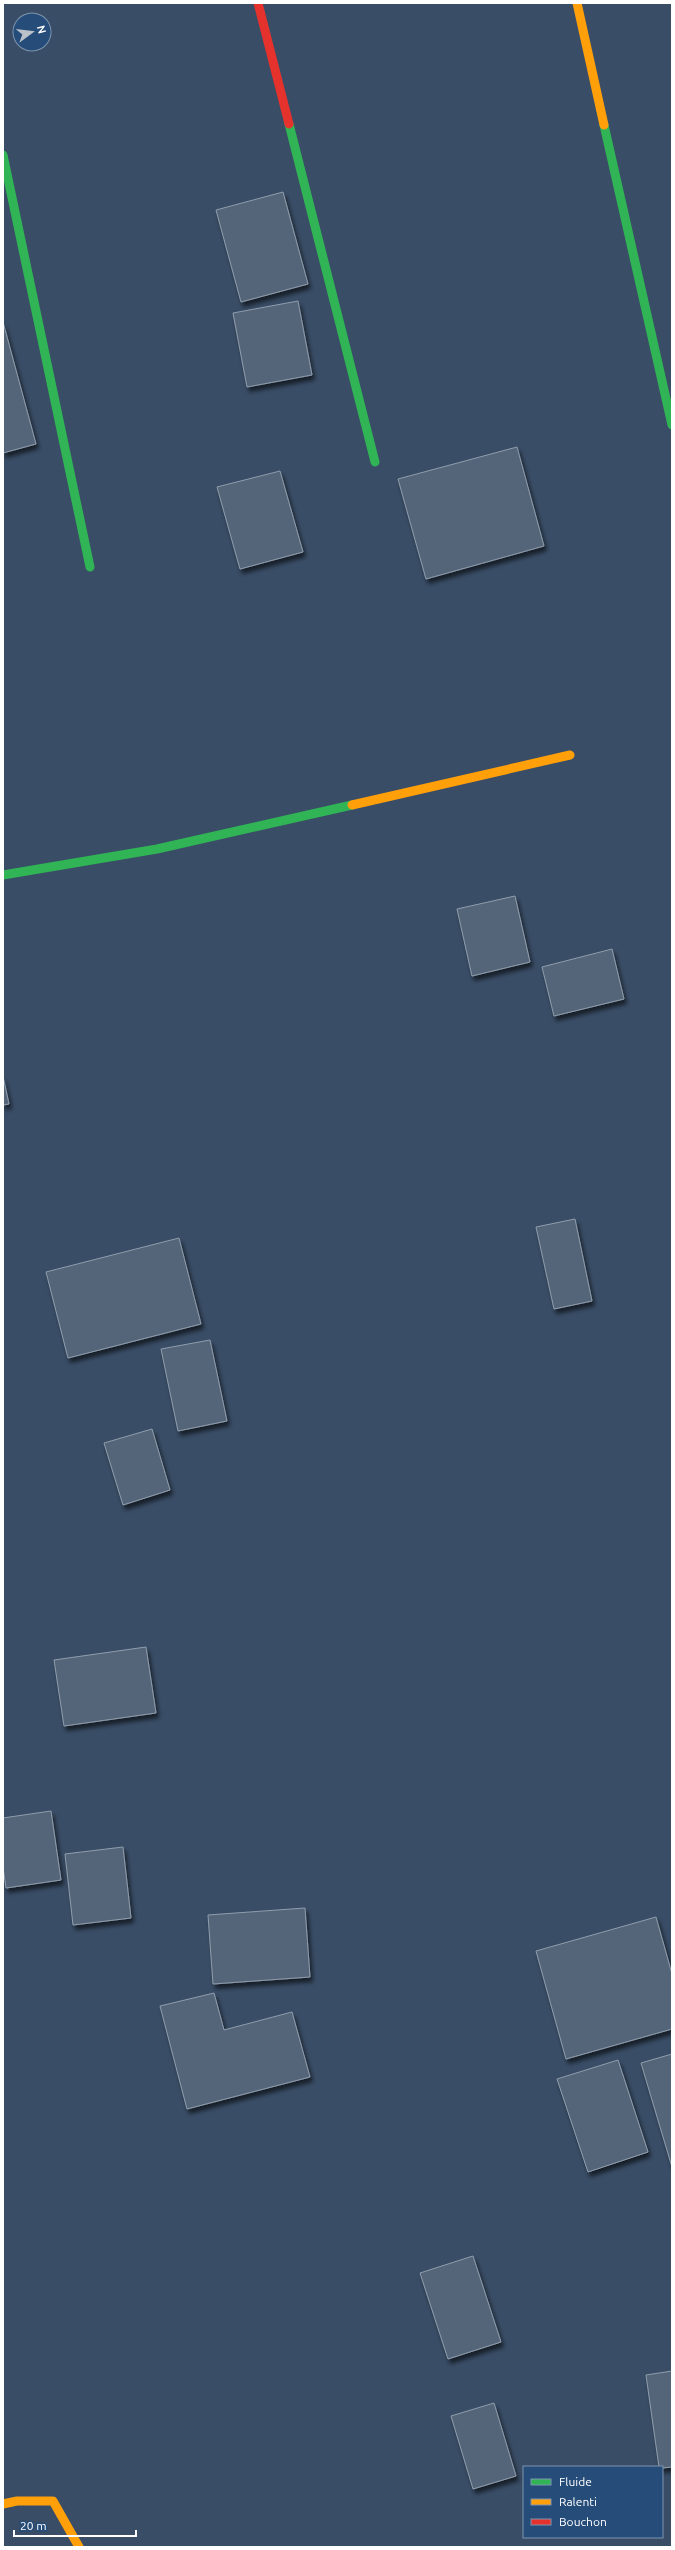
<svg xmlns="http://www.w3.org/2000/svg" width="675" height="2550" font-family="Ubuntu,sans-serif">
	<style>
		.building { fill: #546579; stroke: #909dac; filter: url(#shadow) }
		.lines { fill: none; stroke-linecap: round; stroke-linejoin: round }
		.fast { stroke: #30b455; stroke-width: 9 }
		.slow { stroke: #ff9f0a; stroke-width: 9 }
		.jam { stroke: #e5322d; stroke-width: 9 }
	</style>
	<defs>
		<filter id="shadow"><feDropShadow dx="2.5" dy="4.5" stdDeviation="2" flood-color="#0009"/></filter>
	</defs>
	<rect width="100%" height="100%" fill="#394d66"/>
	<g class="building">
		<path d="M283,192L308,284L241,302L216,210Z"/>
		<path d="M298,301L312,375L247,387L233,313Z"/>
		<path d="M3,322L36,444L3,453Z"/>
		<path d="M517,447L544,546L426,579L398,479Z"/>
		<path d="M280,471L303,552L240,569L217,487Z"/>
		<path d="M515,896L530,962L472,976L457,909Z"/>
		<path d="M612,949L624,999L554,1016L542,967Z"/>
		<path d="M3,1076L9,1104L3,1105Z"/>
		<path d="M575,1219L592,1301L554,1309L536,1227Z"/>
		<path d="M179,1238L201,1324L68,1358L46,1272Z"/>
		<path d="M210,1340L227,1421L178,1431L161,1349Z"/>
		<path d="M152,1429L170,1490L123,1505L104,1443Z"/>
		<path d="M146,1647L156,1713L64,1726L54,1660Z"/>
		<path d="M51,1811L61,1880L6,1888L3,1867V1818Z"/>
		<path d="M123,1847L131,1918L73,1925L65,1854Z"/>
		<path d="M305,1908L310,1977L213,1984L208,1915Z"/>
		<path d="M656,1917L672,1974V2029L566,2059L536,1951Z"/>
		<path d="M214,1993L224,2030L292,2012L310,2077L187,2109L160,2006Z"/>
		<path d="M672,2054V2167L641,2063Z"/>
		<path d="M618,2060L648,2152L588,2172L557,2079Z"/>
		<path d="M473,2256L501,2342L448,2359L420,2273Z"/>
		<path d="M672,2371V2467L662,2468L659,2467L646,2375Z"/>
		<path d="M494,2403L516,2476L473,2489L451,2416Z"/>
	</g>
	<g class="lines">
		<g class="fast">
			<path d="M289,124L375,462"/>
			<path d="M604,125L672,425"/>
			<path d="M3,155L90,567"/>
			<path d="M3,875L157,849L352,805"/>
		</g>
		<g class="slow">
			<path d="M577,3L604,125"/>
			<path d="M352,805L570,755"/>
			<path d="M3,2504L17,2501H53L79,2547"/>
		</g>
		<path class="jam" d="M258,3L289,124"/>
	</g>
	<rect width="675" height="2550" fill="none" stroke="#ffffff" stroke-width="8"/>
	<rect x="523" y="2466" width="140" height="72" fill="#264c79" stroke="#7d94af"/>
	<rect x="531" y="2479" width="20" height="6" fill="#30b455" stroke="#7d94af"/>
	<text x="559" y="2486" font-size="12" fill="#ffffff">Fluide</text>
	<rect x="531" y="2499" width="20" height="6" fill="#ff9f0a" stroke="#7d94af"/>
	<text x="559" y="2506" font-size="12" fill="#ffffff">Ralenti</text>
	<rect x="531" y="2519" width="20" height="6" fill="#e5322d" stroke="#7d94af"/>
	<text x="559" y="2526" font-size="12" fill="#ffffff">Bouchon</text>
	<g transform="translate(32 32) rotate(75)"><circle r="19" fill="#264c79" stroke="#7d94af"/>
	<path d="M0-3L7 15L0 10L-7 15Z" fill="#bac1c9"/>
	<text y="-6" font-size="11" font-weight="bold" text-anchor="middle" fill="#ffffff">N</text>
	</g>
	<path d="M14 2530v6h122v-6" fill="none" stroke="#ffffff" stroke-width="2"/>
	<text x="20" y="2530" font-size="12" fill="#ffffff" stroke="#264c79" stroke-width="3" paint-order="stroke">20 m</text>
</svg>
